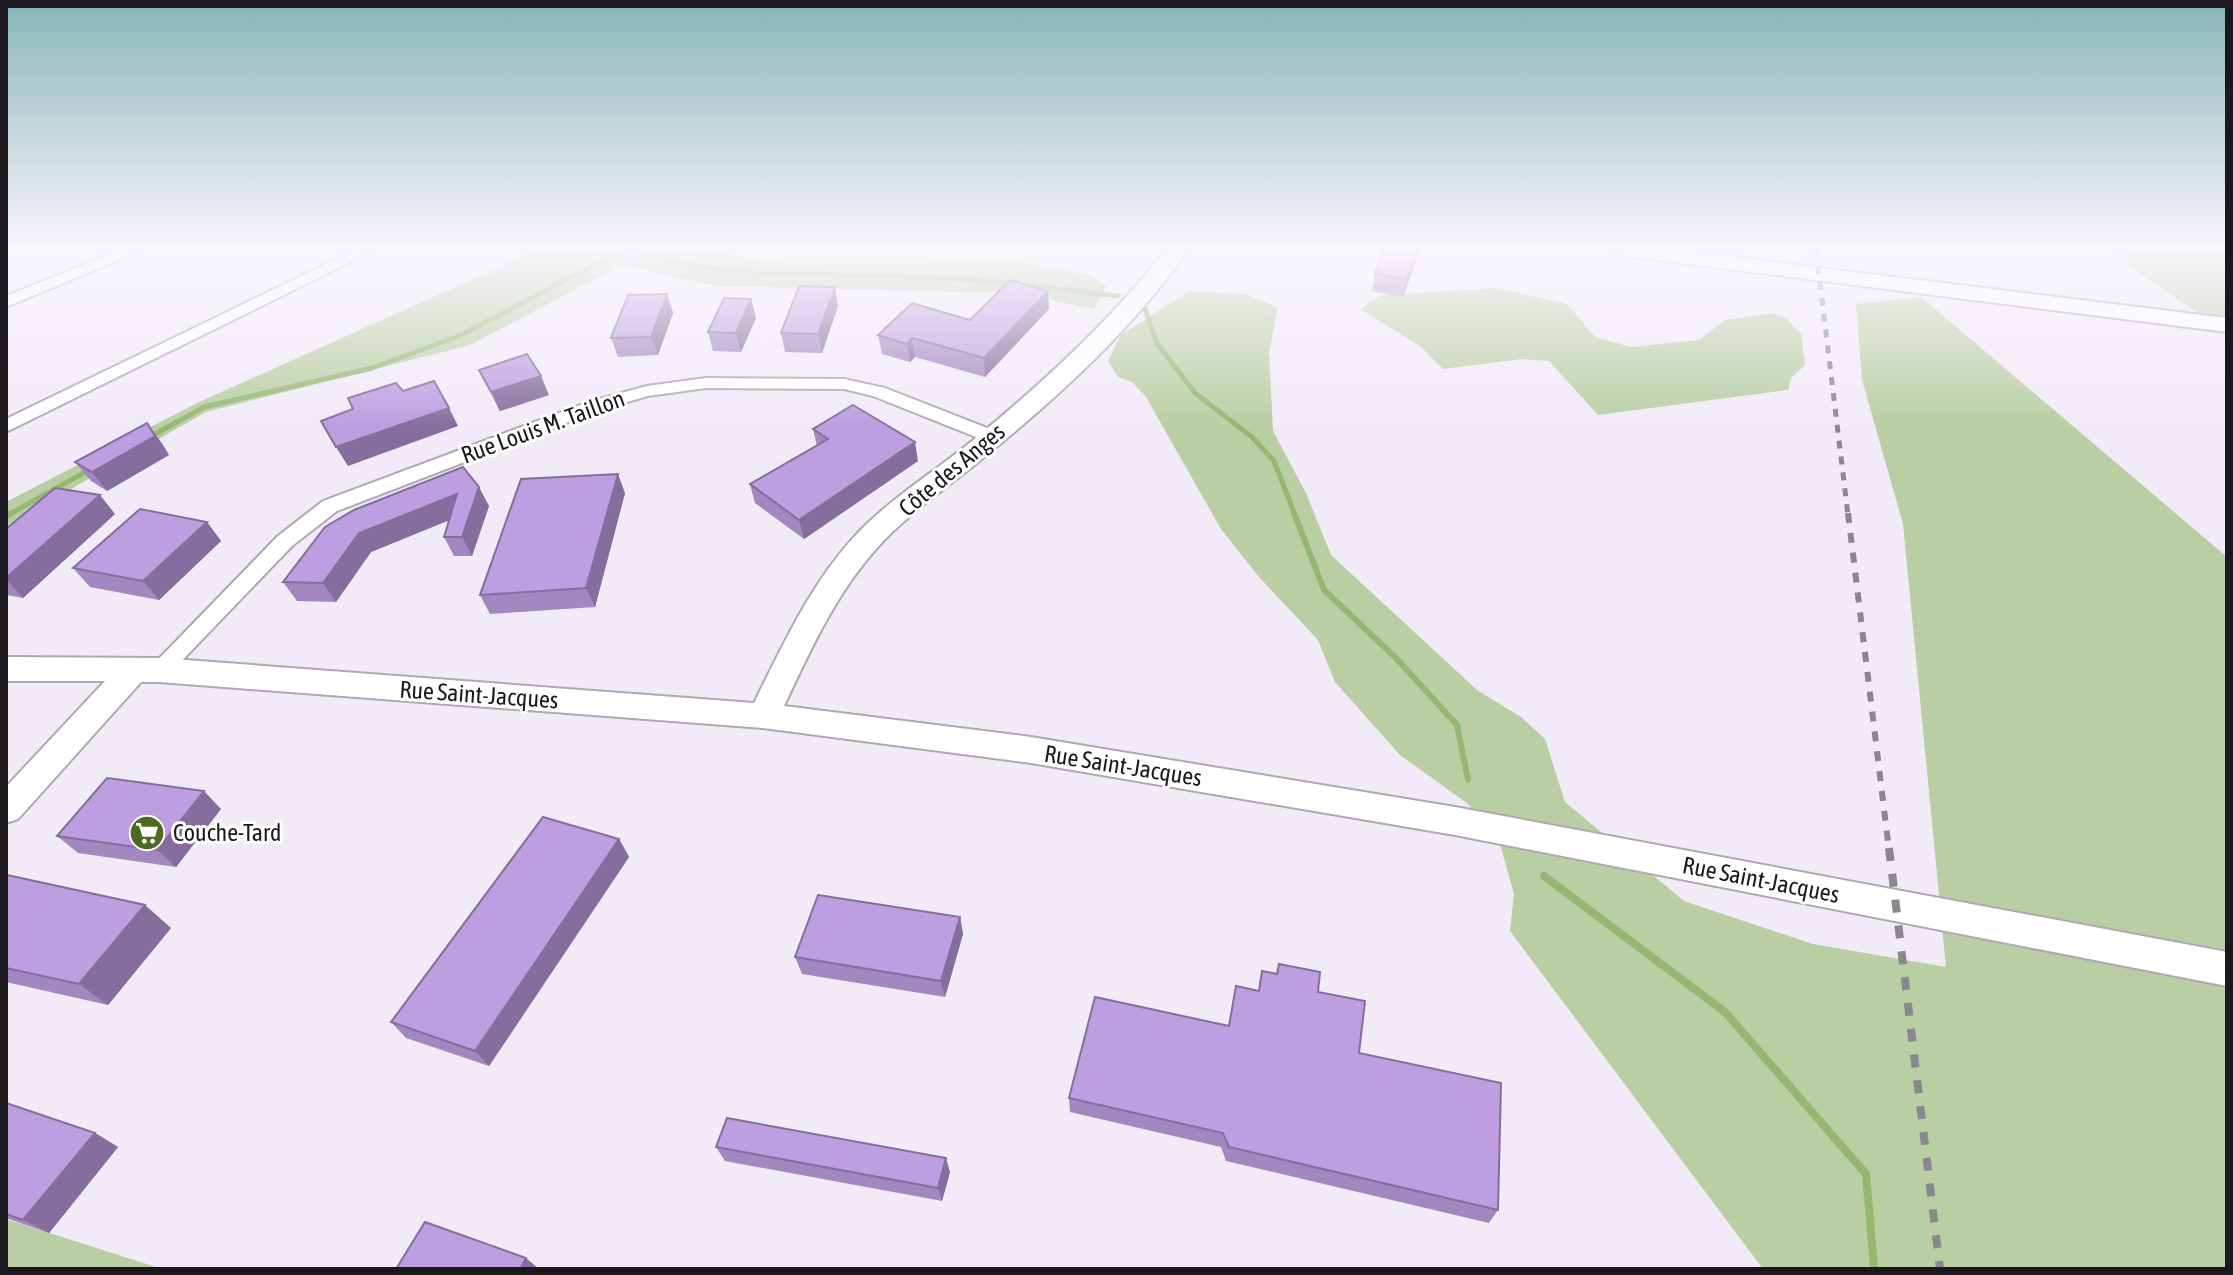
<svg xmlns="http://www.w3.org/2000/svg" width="2233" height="1275" font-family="'Asap Condensed',sans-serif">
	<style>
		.green { fill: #b9cfa3 }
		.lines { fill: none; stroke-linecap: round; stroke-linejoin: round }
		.stream-far2 { stroke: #96b772; stroke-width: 5 }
		.stream-far1 { stroke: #96b772; stroke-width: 6 }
		.stream { stroke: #96b772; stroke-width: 8 }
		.street-casing { stroke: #aea8b4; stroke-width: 4 }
		.secondary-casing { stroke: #aea8b4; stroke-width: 4 }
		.street { fill: #fff; fill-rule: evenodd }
		.secondary { fill: #fff; fill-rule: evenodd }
		.rail-far2 { stroke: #8b878f; stroke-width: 5; stroke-dasharray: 8 8; stroke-linecap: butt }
		.rail-far1 { stroke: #8b878f; stroke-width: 6; stroke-dasharray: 10 10; stroke-linecap: butt }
		.rail { stroke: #8b878f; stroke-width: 8; stroke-dasharray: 13 13; stroke-linecap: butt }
		.wall { fill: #a387c1 }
		.shaded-wall { fill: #856e9d }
		.building { fill: #be9de0; stroke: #856e9d; stroke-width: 2 }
		.labels { text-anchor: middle; stroke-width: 6; stroke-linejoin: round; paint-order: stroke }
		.street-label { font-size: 24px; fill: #1a181c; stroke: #fff }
		.poi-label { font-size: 24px; fill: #1a181c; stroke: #fff; text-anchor: start }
	</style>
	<rect width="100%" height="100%" fill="#f1ebf8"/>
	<g class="green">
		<path d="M530,250H703L788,264L924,263L980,259L1032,264L1090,275L1106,286L1094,309L1016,293L716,286L622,265L470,345L206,412L6,526V502L197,403L502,266Z"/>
		<path d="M2116,250H2227V333L2135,270Z"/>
		<path d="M1496,288L1567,304L1595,337L1631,347L1699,340L1725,320L1773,313L1787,319L1801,334L1805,365L1791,378L1788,390L1598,415L1549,361L1522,359L1443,369L1420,346L1360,309L1382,295Z"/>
		<path d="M1189,291L1245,294L1278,307L1269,352L1273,431L1306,493L1331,555L1477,690L1521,717L1545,739L1565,802L1684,901L1813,944L1946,967L1903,524L1862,380L1856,304L1921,297L2227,557V1269H1763L1510,931L1514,894L1498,837L1468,804L1400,755L1335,682L1318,640L1259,577L1221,529L1146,397L1132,382L1118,377L1108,361L1121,335Z"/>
		<path d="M6,1219L162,1269H6Z"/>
	</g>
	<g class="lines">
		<g class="stream-far2">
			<path d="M633,250C704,275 776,273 850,275C905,275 960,278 1015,284"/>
			<path d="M1026,285L1118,296"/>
			<path d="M1143,302L1156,342L1195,393L1252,437L1274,461L1295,515"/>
			<path d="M150,437L204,407L372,368L459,336L623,250"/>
			<path d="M8,515L91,469"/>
		</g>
		<g class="stream-far1">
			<path d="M1294,513L1324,590L1396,658L1457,725L1468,780"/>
			<path d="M6,516L12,513"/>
		</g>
		<path class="stream" d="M1544,876L1725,1012L1866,1174L1874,1269"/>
		<defs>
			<g id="street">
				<path d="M121,250H143L6,307V296Z"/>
				<path d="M355,250H375L6,432V419Z"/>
				<path d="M706,378L844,379L885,388L1000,433L1002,437L993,443L986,441L873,396L844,389L706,388L648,396L600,410L337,511L292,546L167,676L159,679L151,676L148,670L278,536L323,501L588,402L647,386Z"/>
			</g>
			<g id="secondary">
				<path d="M1166,250H1188C1132,330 1058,397 983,458C947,488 907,514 876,549C835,595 810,651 784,706L1031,737L1455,807L2227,952V986L1455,835L1031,763L763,728L159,682H141L18,819L6,823V787L105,681H6V657L159,658L754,703C783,645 810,585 854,537C888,500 933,473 972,441C1043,383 1109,322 1166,250Z"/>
				<path d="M1614,250H1676L2227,318V332L1625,256Z"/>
			</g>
		</defs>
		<use href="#street" class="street-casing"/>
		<use href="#secondary" class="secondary-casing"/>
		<use href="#street" class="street"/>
		<use href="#secondary" class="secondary"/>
		<path class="rail-far2" d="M1816,250L1848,515"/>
		<path class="rail-far1" d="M1848,513L1889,850"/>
		<path class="rail" d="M1889,848L1940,1269"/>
	</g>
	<g class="wall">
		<path d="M1420,250L1403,297L1372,291L1375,273Z"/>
		<path d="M667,294L673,313L658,355L618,357L611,338Z"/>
		<path d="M751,299L756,318L741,352L713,351L708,332Z"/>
		<path d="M838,306L822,353L785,352L781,333Z"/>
		<path d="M1049,309L985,377L915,357L910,362L882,354L878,335L970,320Z"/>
		<path d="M479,370L549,395L500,411Z"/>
		<path d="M813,429L918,461L804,539L755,503L750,484L817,446Z"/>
		<path d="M161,442L169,455L107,491L91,481L75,462Z"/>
		<path d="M625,493L595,607L490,614L480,595Z"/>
		<path d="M489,506L472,556H454L444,537L449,520L371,552L336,602L297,601L283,582L325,527Z"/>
		<path d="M115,514L23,598L6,595V529Z"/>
		<path d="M207,522L221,541L159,600L90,587L73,568Z"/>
		<path d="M221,809L176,867L78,853L57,836Z"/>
		<path d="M619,839L629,857L489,1066L406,1038L391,1022Z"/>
		<path d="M6,876L171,928L108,1005L6,982Z"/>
		<path d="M960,917L963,934L945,997L802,974L795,957Z"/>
		<path d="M1318,992L1359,1053L1498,1210L1489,1223L1226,1161L1221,1147L1070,1112L1069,1098L1229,1026Z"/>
		<path d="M6,1103L95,1133L118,1147L49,1233L6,1218Z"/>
		<path d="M716,1147L950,1172L942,1201L725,1161Z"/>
	</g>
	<g class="shaded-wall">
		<path d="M1417,250H1420L1403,297L1406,279Z"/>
		<path d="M835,287L838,306L822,353L818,334Z"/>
		<path d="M1048,291L1049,309L985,377L984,358Z"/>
		<path d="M667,294L673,313L658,355L651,337Z"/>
		<path d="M751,299L756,318L741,352L736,333Z"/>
		<path d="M912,338L915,357L910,362L907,344Z"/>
		<path d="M541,376L549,395L500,411L491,392Z"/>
		<path d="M449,408L458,426L348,466L336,447Z"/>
		<path d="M147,423L161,442L169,455L107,491L92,472Z"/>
		<path d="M915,442L918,461L804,539L799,520Z"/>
		<path d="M618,474L625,493L595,607L586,588Z"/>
		<path d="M479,487L489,506L472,556L462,537Z"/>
		<path d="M457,494L467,513L371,552L336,602L323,583L359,533Z"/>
		<path d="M100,495L115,514L23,598L6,579V578Z"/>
		<path d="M207,522L221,541L159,600L143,581Z"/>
		<path d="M204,791L221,809L176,867L157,850Z"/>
		<path d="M619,839L629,857L489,1066L475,1051Z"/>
		<path d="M145,905L171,928L108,1005L79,984Z"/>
		<path d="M960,917L963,934L945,997L941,981Z"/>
		<path d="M95,1133L118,1147L49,1233L23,1220Z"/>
		<path d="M946,1158L950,1172L942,1201L938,1188Z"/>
		<path d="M526,1258L539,1269H520Z"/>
	</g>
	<g class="building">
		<path d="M1384,250H1417L1406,279L1375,273Z"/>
		<path d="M1010,280L1048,291L984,358L912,338L907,344L878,335L912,303L970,320Z"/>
		<path d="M799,286L835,287L818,334L781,333Z"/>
		<path d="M667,294L651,337L611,338L628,295Z"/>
		<path d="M724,298L751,299L736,333L708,332Z"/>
		<path d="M527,354L541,376L491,392L479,370Z"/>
		<path d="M434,381L449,408L336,447L321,421L353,409L348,398L396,383L403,391Z"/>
		<path d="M853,405L915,442L799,520L750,484L828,439L813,429Z"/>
		<path d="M147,423L155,436L92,472L75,462Z"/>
		<path d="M463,467L479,487L462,537H444L457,494L359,533L323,583L283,582L325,527L354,510Z"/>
		<path d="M618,474L586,588L480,595L521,479Z"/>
		<path d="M55,488L100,495L6,578V529Z"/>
		<path d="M140,509L207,522L143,581L73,568Z"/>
		<path d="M107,778L204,791L157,850L57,836Z"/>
		<path d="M543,817L619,839L475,1051L391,1022Z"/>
		<path d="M7,875L145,905L79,984L6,968Z"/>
		<path d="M818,895L960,917L941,981L795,957Z"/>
		<path d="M1279,964L1320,972L1318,992L1365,1001L1359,1053L1501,1083L1498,1210L1229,1147L1223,1133L1069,1098L1095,997L1229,1026L1236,986L1259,991L1262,971L1277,974Z"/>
		<path d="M6,1103L95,1133L23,1220L6,1214Z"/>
		<path d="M727,1118L946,1158L938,1188L716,1147Z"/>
		<path d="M425,1222L526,1258L520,1269H396Z"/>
	</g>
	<linearGradient id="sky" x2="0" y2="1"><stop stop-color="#87b5b9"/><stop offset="0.58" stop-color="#f9f6fc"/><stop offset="1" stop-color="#f9f6fc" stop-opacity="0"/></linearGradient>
	<rect width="2233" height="428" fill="url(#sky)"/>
	<defs>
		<symbol id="supermarket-disc" viewBox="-11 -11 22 22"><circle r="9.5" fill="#4c6b21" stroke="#fff"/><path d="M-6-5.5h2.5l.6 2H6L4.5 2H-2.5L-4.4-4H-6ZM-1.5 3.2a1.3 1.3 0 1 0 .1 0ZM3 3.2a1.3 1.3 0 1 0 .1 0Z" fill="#fff"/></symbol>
	</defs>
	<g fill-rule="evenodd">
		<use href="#supermarket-disc" x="127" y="813" width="40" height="40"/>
	</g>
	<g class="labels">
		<g class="street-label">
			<text transform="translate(543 427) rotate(-20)" y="8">Rue Louis M. Taillon</text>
			<text transform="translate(952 470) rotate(-40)" y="8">Côte des Anges</text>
			<text transform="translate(479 695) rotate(4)" y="8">Rue Saint-Jacques</text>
			<text transform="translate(1123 766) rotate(9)" y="8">Rue Saint-Jacques</text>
			<text transform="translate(1761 880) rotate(11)" y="8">Rue Saint-Jacques</text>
		</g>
		<g class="poi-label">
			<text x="173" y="841">Couche-Tard</text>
		</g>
	</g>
	<rect width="2233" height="1275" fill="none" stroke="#1a181c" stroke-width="16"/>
</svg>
